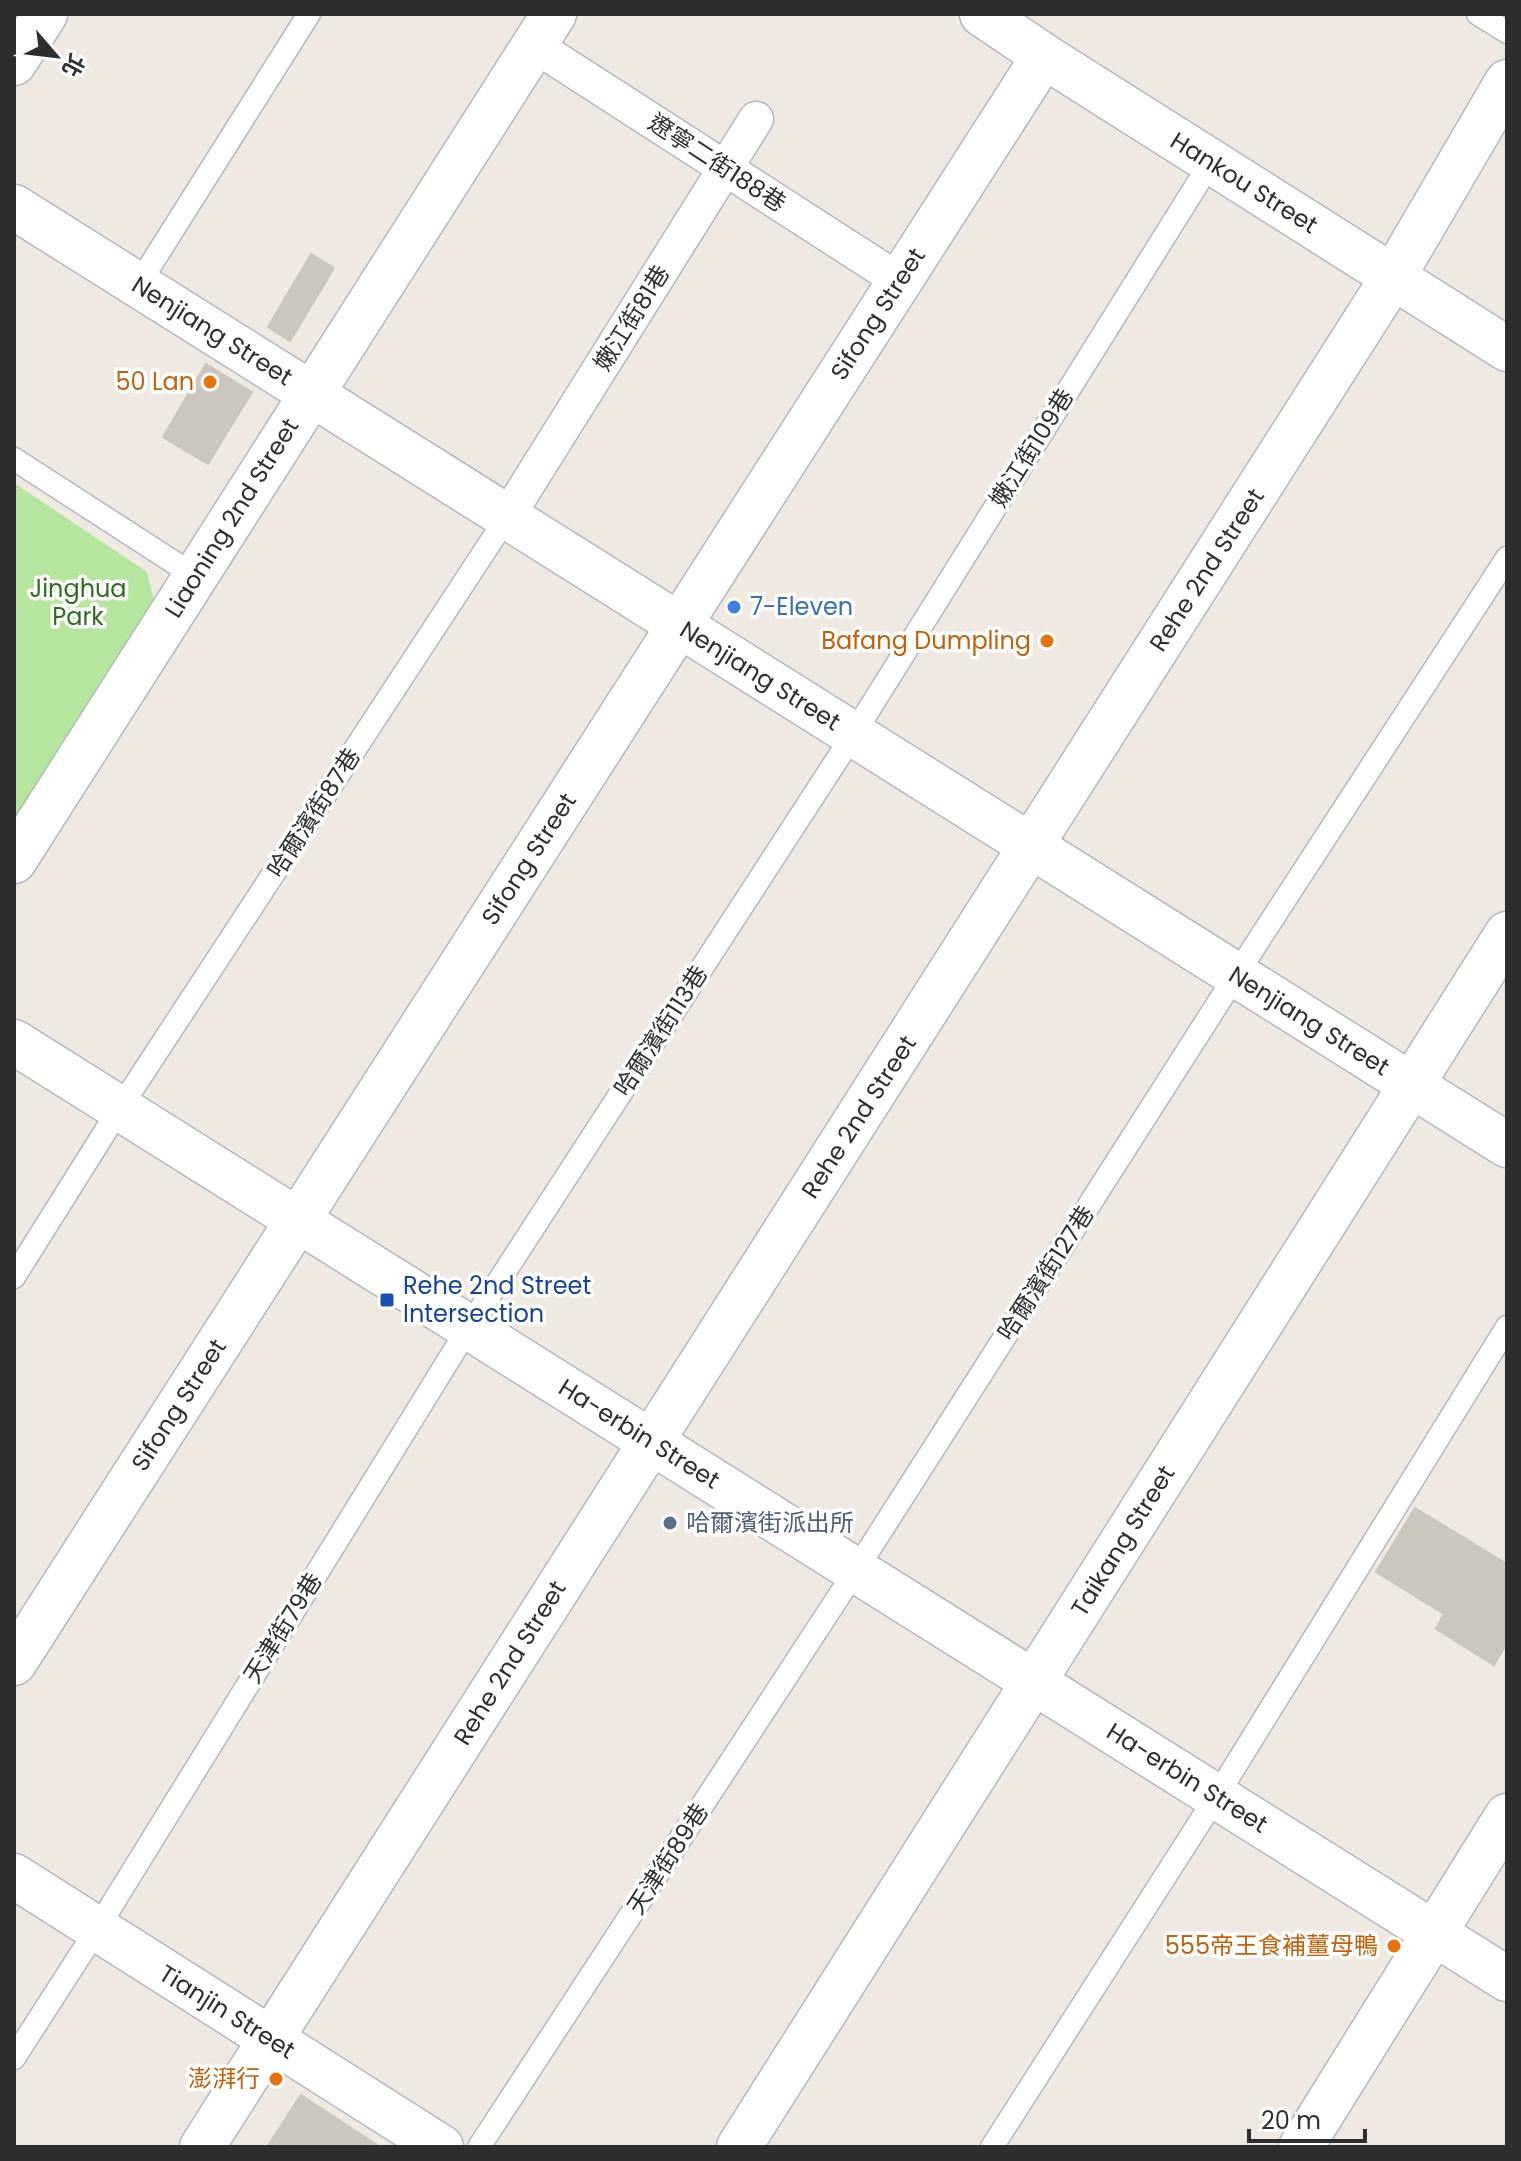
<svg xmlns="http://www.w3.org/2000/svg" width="1521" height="2161" font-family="Poppins,'Noto Sans TC',sans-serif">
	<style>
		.green { fill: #b6e59e }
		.building { fill: #cbc7bf; stroke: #cbc5ba; stroke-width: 2 }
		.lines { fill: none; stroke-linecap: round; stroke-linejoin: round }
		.service-casing { stroke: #b4b7c1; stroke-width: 25 }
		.pedestrian-casing { stroke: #b4b7c1; stroke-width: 37 }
		.minor-casing { stroke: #b4b7c1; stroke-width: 47 }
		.tertiary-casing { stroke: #b4b7c1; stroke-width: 47 }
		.service { stroke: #fff; stroke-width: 22 }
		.pedestrian { stroke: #fff; stroke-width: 34 }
		.minor { stroke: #fff; stroke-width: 44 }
		.tertiary { stroke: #fff; stroke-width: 44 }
		.food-dot { fill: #e8710a; stroke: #fff; stroke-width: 3 }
		.shop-dot { fill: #3f7fe0; stroke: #fff; stroke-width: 3 }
		.transit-dot { fill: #1a4fb4; stroke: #fff; stroke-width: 3 }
		.service-dot { fill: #5c6f8a; stroke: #fff; stroke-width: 3 }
		.labels { text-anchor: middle; stroke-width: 7; stroke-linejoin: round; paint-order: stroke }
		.street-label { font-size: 24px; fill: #2e2e2e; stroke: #fff }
		.food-label { font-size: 24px; fill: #c56008; stroke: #fff; text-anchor: end }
		.park-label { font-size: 24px; fill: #2c6e1b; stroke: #fff }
		.shop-label { font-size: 24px; fill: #366cbe; stroke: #fff; text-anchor: start }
		.transit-label { font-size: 24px; fill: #164399; stroke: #fff; text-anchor: start }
		.service-label { font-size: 24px; fill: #4e5e75; stroke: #fff; text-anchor: start }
	</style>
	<rect width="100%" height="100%" fill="#efe9e1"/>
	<path class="green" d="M14,483L147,572L155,605L14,827Z"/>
	<g class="building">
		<path d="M311,254L334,268L290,341L268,327Z"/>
		<path d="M206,364L229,378L186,451L163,437Z"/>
		<path d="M229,378L252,392L208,464L186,451Z"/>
		<path d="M1415,1508L1507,1564V1643L1494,1665L1436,1629L1444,1614L1376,1572Z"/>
		<path d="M301,2095L380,2147H267Z"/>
	</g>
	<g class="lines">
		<defs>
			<g id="service">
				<path d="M1478,14L1507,32"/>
				<path d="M138,285L309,14"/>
				<path d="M14,459L195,576"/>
				<path d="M14,1277L120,1108L507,517"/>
				<path d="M14,2058L97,1929L469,1327L853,735L1211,162"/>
				<path d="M479,2147L856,1570L1236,975L1507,558"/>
				<path d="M992,2147L1216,1797L1507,1327"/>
			</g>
			<g id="pedestrian">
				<path d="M534,45L900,281"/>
				<path d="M507,517L756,119"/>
			</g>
			<g id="minor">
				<path d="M982,14L1044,56L1507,349"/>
				<path d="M14,63L45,14"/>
				<path d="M14,207L1507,1145"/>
				<path d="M14,861L554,14"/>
				<path d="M14,1042L1507,1979"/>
				<path d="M14,1663L1044,56"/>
				<path d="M14,1876L441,2147"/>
				<path d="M202,2147L1393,277L1507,82"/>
				<path d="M739,2147L1507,934"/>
			</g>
			<path id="tertiary" d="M1301,2147L1507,1816"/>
		</defs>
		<use href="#service" class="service-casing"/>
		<use href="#pedestrian" class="pedestrian-casing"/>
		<use href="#minor" class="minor-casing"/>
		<use href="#tertiary" class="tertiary-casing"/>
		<use href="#service" class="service"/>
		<use href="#pedestrian" class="pedestrian"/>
		<use href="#minor" class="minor"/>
		<use href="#tertiary" class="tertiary"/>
	</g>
	<g class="food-dot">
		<circle cx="210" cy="382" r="8"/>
		<circle cx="1047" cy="641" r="8"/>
		<circle cx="1394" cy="1946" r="8"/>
		<circle cx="276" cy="2079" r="8"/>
	</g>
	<circle class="shop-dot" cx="734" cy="607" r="8"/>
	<rect class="transit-dot" x="379" y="1292" width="16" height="16" rx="4"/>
	<circle class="service-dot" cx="670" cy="1523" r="8"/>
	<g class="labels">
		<g class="street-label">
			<text transform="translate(717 163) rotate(33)" y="8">遼寧二街188巷</text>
			<text transform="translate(1244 183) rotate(32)" y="8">Hankou Street</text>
			<text transform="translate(878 314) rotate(-57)" y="8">Sifong Street</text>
			<text transform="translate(632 318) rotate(-58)" y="8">嫩江街81巷</text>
			<text transform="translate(212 331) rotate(32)" y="8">Nenjiang Street</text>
			<text transform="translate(1032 448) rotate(-58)" y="8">嫩江街109巷</text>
			<text transform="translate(232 518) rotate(-58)" y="8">Liaoning 2nd Street</text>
			<text transform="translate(1207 570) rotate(-57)" y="8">Rehe 2nd Street</text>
			<text transform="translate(760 676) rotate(32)" y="8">Nenjiang Street</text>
			<text transform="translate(314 813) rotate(-57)" y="8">哈爾濱街87巷</text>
			<text transform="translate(529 859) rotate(-57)" y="8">Sifong Street</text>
			<text transform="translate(1309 1021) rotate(32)" y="8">Nenjiang Street</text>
			<text transform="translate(661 1031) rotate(-57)" y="8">哈爾濱街113巷</text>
			<text transform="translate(859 1117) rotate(-57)" y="8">Rehe 2nd Street</text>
			<text transform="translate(1046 1273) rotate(-57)" y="8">哈爾濱街127巷</text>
			<text transform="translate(179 1405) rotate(-57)" y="8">Sifong Street</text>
			<text transform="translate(639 1434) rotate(32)" y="8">Ha-erbin Street</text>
			<text transform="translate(1123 1541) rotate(-58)" y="8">Taikang Street</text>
			<text transform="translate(283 1628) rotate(-58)" y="8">天津街79巷</text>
			<text transform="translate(510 1663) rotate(-58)" y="8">Rehe 2nd Street</text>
			<text transform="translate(1187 1778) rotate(32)" y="8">Ha-erbin Street</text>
			<text transform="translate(668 1859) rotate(-57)" y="8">天津街89巷</text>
			<text transform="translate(227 2012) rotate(32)" y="8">Tianjin Street</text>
		</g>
		<g class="food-label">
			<text x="194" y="390">50 Lan</text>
			<text x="1031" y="649">Bafang Dumpling</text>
			<text x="1378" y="1954">555帝王食補薑母鴨</text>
			<text x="260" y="2087">澎湃行</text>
		</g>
		<g class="park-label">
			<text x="78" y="597">Jinghua<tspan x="78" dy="28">Park</tspan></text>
		</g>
		<g class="shop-label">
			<text x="750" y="615">7-Eleven</text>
		</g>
		<g class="transit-label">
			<text x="403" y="1294">Rehe 2nd Street<tspan x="403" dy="28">Intersection</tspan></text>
		</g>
		<g class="service-label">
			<text x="686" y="1531">哈爾濱街派出所</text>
		</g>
	</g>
	<rect width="1521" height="2161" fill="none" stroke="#2e2e2e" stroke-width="32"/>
	<g transform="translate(56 56) rotate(118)" stroke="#ffffff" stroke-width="6" paint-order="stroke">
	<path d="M0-6L14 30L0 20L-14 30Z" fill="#2e2e2e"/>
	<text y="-12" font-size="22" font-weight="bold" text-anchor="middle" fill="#2e2e2e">北</text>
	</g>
	<path d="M1249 2129v12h116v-12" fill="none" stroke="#2e2e2e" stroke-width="4"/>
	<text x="1261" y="2129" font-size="24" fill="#2e2e2e" stroke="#ffffff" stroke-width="6" paint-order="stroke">20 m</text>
</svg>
